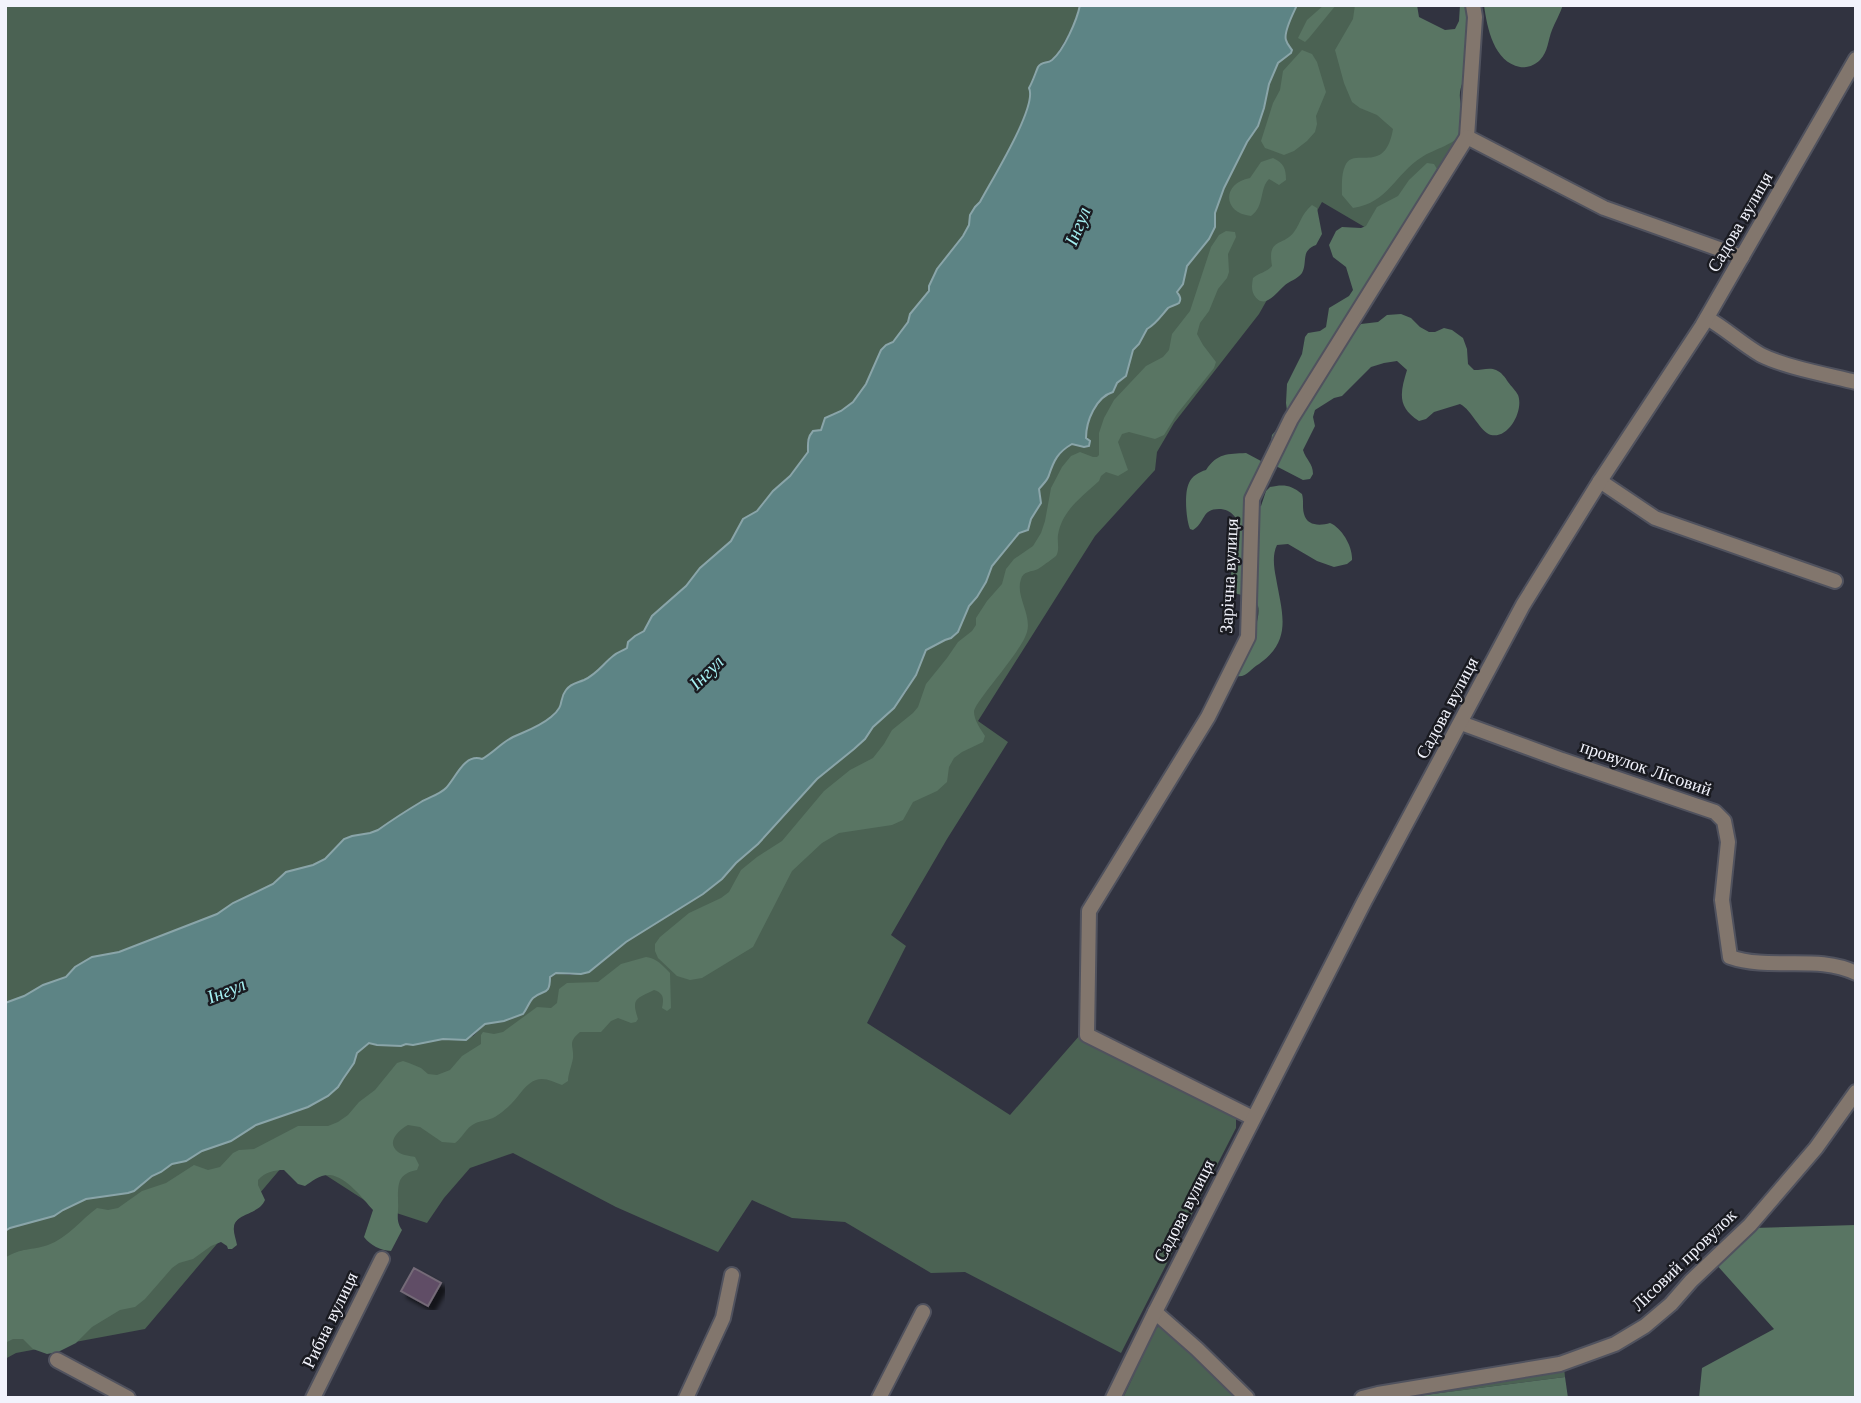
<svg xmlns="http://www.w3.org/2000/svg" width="1861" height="1403" font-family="'Libre Baskerville',serif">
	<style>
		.green { fill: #4b6253 }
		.forest { fill: #597563 }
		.water { fill: #5d8485; stroke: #8aa5a9; stroke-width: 2 }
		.building { fill: #604e66; stroke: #756b78; stroke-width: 2; filter: url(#shadow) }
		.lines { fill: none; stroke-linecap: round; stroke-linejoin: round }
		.minor-casing { stroke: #50525e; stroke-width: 18 }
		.tertiary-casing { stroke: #50525e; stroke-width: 18 }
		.minor { stroke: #82766d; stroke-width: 14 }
		.tertiary { stroke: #82766d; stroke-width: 14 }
		.labels { text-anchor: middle; stroke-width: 5; stroke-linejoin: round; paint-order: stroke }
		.street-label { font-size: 18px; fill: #f2f3fc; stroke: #1a1b21 }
		.water-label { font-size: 19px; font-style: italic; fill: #a5f0f2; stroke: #1a1b21 }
	</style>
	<defs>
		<filter id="shadow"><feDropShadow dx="6" dy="6" stdDeviation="2" flood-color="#0009"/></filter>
	</defs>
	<rect width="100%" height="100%" fill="#313340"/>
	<g class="green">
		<path d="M5,5H1080L1073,27L1056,56L1046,63L1031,84L1032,95L1028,108L1011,146L980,202L975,207L970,215L969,225L963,236L937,269L929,286V291L910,314L908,322L893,343L881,350L866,384L853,402L841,411L832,414L824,423L821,430L807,441L808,452L789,476L773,491L757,511L743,519L736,534L731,541L700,568L686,586L652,616L644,631L635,636L628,642L627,648C623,650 617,652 613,656C603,664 597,674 584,680C577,683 571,683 566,690C558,700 566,705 551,717C539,727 526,731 513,738C501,743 493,753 482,759L476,757L461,767L455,779L443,792L421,802L378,830L370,833L344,839L325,859L313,865L286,872L273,884L233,903L217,914L119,953L92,957L75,967L66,977L43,985L24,996L5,1003Z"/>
		<path d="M1297,5H1375L1471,135L1397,246L1322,202L1259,314L1174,423L1157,452L1155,470L1095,536L978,721L1008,742L947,839L891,935L906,946L867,1023L1010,1115L1080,1035L1227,1110L1236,1119V1128L1121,1353L965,1272L931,1273L845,1222L792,1218L752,1200L718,1252L616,1207L513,1153L470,1168L444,1198L427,1223L372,1205L293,1154L145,1329L16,1353L5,1359V1231L10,1228L54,1216L63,1210L86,1199L128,1193L134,1191L152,1176L161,1172L172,1164L186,1161L202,1151L231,1141L256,1125L308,1107L328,1096L338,1087L354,1063L357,1053L369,1043L377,1045L401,1046L406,1044L413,1045L443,1039L456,1040L473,1036L485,1024L504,1021L527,1008L531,1000C541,992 550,992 550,977L556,973L570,975L589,972L626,942L703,894L722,879L736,863L758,844L817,779L865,739L873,727L894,708L906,692L916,675L926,650L945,640L951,638L958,632L969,606L977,597L986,582L991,566L1011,541L1019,533L1023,531L1030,521L1041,498L1039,489C1042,485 1048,480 1049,475C1054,460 1058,452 1072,444L1084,447L1090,441L1086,438C1086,424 1093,403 1105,395C1108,392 1112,391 1115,389L1117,383L1124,378L1133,350L1139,344L1147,328C1158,323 1164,309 1175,303L1178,290L1183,284L1187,266L1209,239L1215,227V213L1224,188L1247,142L1258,127L1264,108L1269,84L1278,63L1292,51C1290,47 1287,44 1286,40C1283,32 1294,12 1297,5Z"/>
		<path d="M1161,1325L1244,1398H1123L1156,1328Z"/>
		<path d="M1564,1367L1565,1377L1401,1398H1375Z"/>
	</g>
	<g class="forest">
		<path d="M1324,5H1336L1309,38L1305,42L1298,38L1307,20Z"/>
		<path d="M1355,5H1417L1419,17L1445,30L1455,29L1459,21L1460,5H1476L1467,72C1463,81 1459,89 1460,99C1461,109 1466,121 1463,131C1459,143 1432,150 1422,157C1395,174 1388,203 1353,208L1342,195C1342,187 1341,175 1345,166C1353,145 1385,177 1393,129L1377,115L1360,108L1352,102L1344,83L1335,50L1353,19Z"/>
		<path d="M1484,5H1563C1560,14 1555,22 1552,30C1548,40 1548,52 1540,60C1535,65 1528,68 1520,67C1494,62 1487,28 1484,5Z"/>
		<path d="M1302,50L1312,54L1317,62L1326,92L1316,116L1317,124L1315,132L1307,141L1294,151L1284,155L1265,148L1261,141L1273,103L1280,90L1283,71Z"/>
		<path d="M1273,158C1284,163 1286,169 1286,180L1279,185L1269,179C1259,189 1265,206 1251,216C1222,213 1222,183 1250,178L1261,162Z"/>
		<path d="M1427,163L1434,164L1437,169L1346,343L1361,324L1378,322L1387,315L1401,314L1411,318L1420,327L1429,332H1435L1444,328L1452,330L1463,338L1467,349L1468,364L1474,370C1482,370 1490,367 1496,370C1501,372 1505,377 1508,382C1511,386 1516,391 1518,395C1524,410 1509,439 1491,435C1480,432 1472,410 1460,404L1434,412L1426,419L1419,421C1397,407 1400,393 1407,370L1397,361L1384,363L1371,367L1342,396L1334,398L1315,410L1313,417L1315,426L1303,450C1306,460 1313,463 1313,474L1310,479L1303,480L1274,465L1270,448L1272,435L1283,422L1287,411L1286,403L1287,384L1302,354L1305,337L1308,333L1320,331L1326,327L1329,308L1349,296L1353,290L1346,267L1333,257L1329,245L1336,231L1342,227L1361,228L1366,226L1377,207L1398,196L1409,180Z"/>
		<path d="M1312,205L1317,208L1322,234L1316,245C1300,251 1308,262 1302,273C1298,279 1289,281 1284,286C1276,293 1264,311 1254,295C1251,289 1252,284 1253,278C1259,273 1267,272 1272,266C1267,237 1283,247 1294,232C1302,221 1300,216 1312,205Z"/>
		<path d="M1226,231L1235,232L1236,237L1228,254L1229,272L1227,278L1218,289L1209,311L1200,323L1197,334L1203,345L1216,362L1214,368L1177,414L1164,435L1155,439L1129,432L1122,434L1118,442L1128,470L1118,476L1106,472L1101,476L1099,481C1082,497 1062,510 1058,535C1057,542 1060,550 1056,556C1055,557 1040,568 1038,569C1032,572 1023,571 1021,579C1015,596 1032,614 1027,632C1021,653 974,702 974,712C974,720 981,730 985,736L983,742L962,752L954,758L949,767L947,782L937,791L913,802L903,820L892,825L839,833L822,843L792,871L753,947L702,978L690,980L677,976L658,958L655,951V944L660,937L689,913L721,898L729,892L741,870L757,857L782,841L824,791L850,770L873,758L884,744L892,730L913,713L918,707L926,684L947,658L958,642L972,631L976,625V618L987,601L1002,584L1006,569L1014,559L1033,546L1041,533L1045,521L1051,488L1062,467L1071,456L1080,452L1093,457H1097L1099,455V433L1104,418L1114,400L1146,366L1163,357L1169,350L1172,334L1190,311L1211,247L1219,235Z"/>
		<path d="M1246,453L1261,461L1258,507L1261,506L1266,491L1270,487C1284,484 1291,485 1302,494C1304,501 1302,507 1304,514C1307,526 1320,526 1330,523C1342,528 1353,547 1352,560L1347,564L1334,567L1317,561L1288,544L1277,545C1272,555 1274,568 1276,578C1282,613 1293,640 1259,664C1250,669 1247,678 1236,676C1242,660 1262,622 1258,606C1256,599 1251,597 1246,593L1241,595C1235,593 1235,594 1233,588C1228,572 1234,535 1236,518C1231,512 1228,510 1221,509C1201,508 1206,522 1193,530L1190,529C1186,519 1184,493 1189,483C1192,476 1199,472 1206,470C1217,453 1228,454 1246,453Z"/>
		<path d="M646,957C657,958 663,966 670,973L671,1008L667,1011L662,1008C664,999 664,993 654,990C636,999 631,998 638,1019L636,1022L631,1023L618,1018L611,1021L601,1032H580C567,1043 574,1045 573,1058C572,1065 568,1074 568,1081L562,1085C553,1082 545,1077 536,1080C526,1083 519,1096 512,1103C506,1109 497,1117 490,1119C484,1121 479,1121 474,1124C466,1128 463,1137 455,1143L442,1142L420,1127L408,1125C400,1129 385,1142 398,1152C402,1155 410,1156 415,1157L419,1165L417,1170C397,1174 398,1184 398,1202C399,1213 395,1220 402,1230L391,1251C380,1250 371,1246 364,1237L373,1210C363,1199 347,1177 330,1175C321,1174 312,1181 305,1186L298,1184L284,1170C275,1170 265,1172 258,1180V1185L265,1200C259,1215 235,1213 234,1227C233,1232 236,1239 237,1245L232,1249H228L227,1246L221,1242L211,1246L193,1259L179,1263L172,1268L145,1299L135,1307L120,1310L92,1327L76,1343L58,1352L47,1354L33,1349L23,1339H13L5,1343V1258C22,1247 31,1251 48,1245C67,1238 81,1220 97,1208L108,1210L118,1208L142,1191L166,1183L194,1165L208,1170L220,1167L233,1153L239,1150L254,1149L298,1126H328L338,1122L348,1115L359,1102L375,1090L397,1063L403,1061L409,1063L421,1068L428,1074L437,1075L450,1070L462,1056L481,1044V1035L483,1032L494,1034L503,1032L537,1007L551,1008L557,1003L559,989L567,983L598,982L621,964Z"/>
		<path d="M1856,1225V1398H1699L1702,1368L1774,1329L1715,1263L1753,1228Z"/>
		<path d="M1565,1377L1568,1398H1401Z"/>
	</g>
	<path class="water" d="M1080,5H1297C1294,12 1283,32 1286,40C1287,44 1290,47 1292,50L1291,53L1278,63L1269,84L1264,108L1258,126L1247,142L1224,188L1215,213V227L1209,239L1187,266L1183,284L1177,292C1179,295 1182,298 1179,303C1176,305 1171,306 1168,308C1161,316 1156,324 1147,329L1139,344L1133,350L1126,376L1117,383L1113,392C1096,397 1086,421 1086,438L1090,441L1089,446L1084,447L1072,444C1058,452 1054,460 1049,475C1048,480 1042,485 1039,489L1041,503L1031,519L1028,530L1019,533L992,566L986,582L977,597L969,606L958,632L951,638L945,640L926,650L916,675L894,708L873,727L865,739L854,749L817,779L758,844L736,863L722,879L703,894L626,942L589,972L581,974L556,973L550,977C550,996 544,989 533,998C529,1002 527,1009 523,1014L504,1021L485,1024L466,1040L443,1039L413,1045L406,1044L401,1046L377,1045L369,1043L357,1053L354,1063L343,1079L338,1087L328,1096L308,1107L256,1125L231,1141L202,1151L186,1161L172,1164L161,1172L152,1176L134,1191L128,1193L86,1199L63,1210L54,1216L10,1228L5,1231V1003L24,996L43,985L66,977L75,967L92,957L119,952L217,914L233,903L273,884L286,872L313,865L325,859L344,839L352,836L370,833L378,830C392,820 406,811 421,802C429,797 439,795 446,788C456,778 464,753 482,759C493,753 501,743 513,737C526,731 539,727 551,717C566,705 558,700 566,690C571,683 577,683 584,680C597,674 603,664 613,656C617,652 623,651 627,648L628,642L635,636L644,631L652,616L686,586L700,568L731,541L743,519L757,511L773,491L790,476L808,452C808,443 807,438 813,431L821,430L825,418L841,411L853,402L866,384L881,350L886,345L893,342L908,322L910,314L929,291V286L937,269L963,236L969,225L970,215L975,207L980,202C991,181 1038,106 1029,88C1033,81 1035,74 1038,67C1042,61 1047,64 1052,60C1064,50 1077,20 1080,5Z"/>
	<path class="building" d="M414,1268L441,1283L428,1306L401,1291Z"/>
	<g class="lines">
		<defs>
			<g id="minor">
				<path d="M1473,5L1475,17L1467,137L1604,208L1742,257"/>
				<path d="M1707,318C1726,329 1742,344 1761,355C1785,367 1828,375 1856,382"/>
				<path d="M1600,481L1655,518L1835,581"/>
				<path d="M1461,723L1562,760L1715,812L1724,821L1728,842L1722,900L1730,957C1770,971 1818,954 1856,973"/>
				<path d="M1253,1118L1087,1035L1089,911L1208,717L1248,637L1252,499L1291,419L1467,137"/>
				<path d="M1155,1312L1197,1349L1247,1398"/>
				<path d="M57,1360L128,1398"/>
				<path d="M313,1398L382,1259"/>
				<path d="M686,1398L723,1318L732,1275"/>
				<path d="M879,1398L923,1312"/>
				<path d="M1362,1398L1378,1394L1560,1364L1615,1344L1645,1326L1671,1304L1691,1281L1750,1225L1816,1148L1856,1092"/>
			</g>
			<path id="tertiary" d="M1113,1398L1155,1312L1364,902L1523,605L1600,481L1702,326L1856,59"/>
		</defs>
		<use href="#minor" class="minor-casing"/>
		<use href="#tertiary" class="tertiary-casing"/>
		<use href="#minor" class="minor"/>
		<use href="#tertiary" class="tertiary"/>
	</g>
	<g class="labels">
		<g class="street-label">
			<text transform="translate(1740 222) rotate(-60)" y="6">Садова вулиця</text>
			<text transform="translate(1229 576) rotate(-87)" y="6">Зарічна вулиця</text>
			<text transform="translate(1447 708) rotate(-62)" y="6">Садова вулиця</text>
			<text transform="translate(1646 768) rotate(19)" y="6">провулок Лісовий</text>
			<text transform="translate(1184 1211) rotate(-63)" y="6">Садова вулиця</text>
			<text transform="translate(1684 1260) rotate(-44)" y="6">Лісовий провулок</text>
			<text transform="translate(330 1320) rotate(-64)" y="6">Рибна вулиця</text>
		</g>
		<g class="water-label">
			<text transform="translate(1077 226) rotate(-68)" y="7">Інгул</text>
			<text transform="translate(706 672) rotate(-45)" y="7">Інгул</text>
			<text transform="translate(226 990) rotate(-22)" y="7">Інгул</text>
		</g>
	</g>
	<rect width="1861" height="1403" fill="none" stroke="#f2f3fc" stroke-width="14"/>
</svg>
